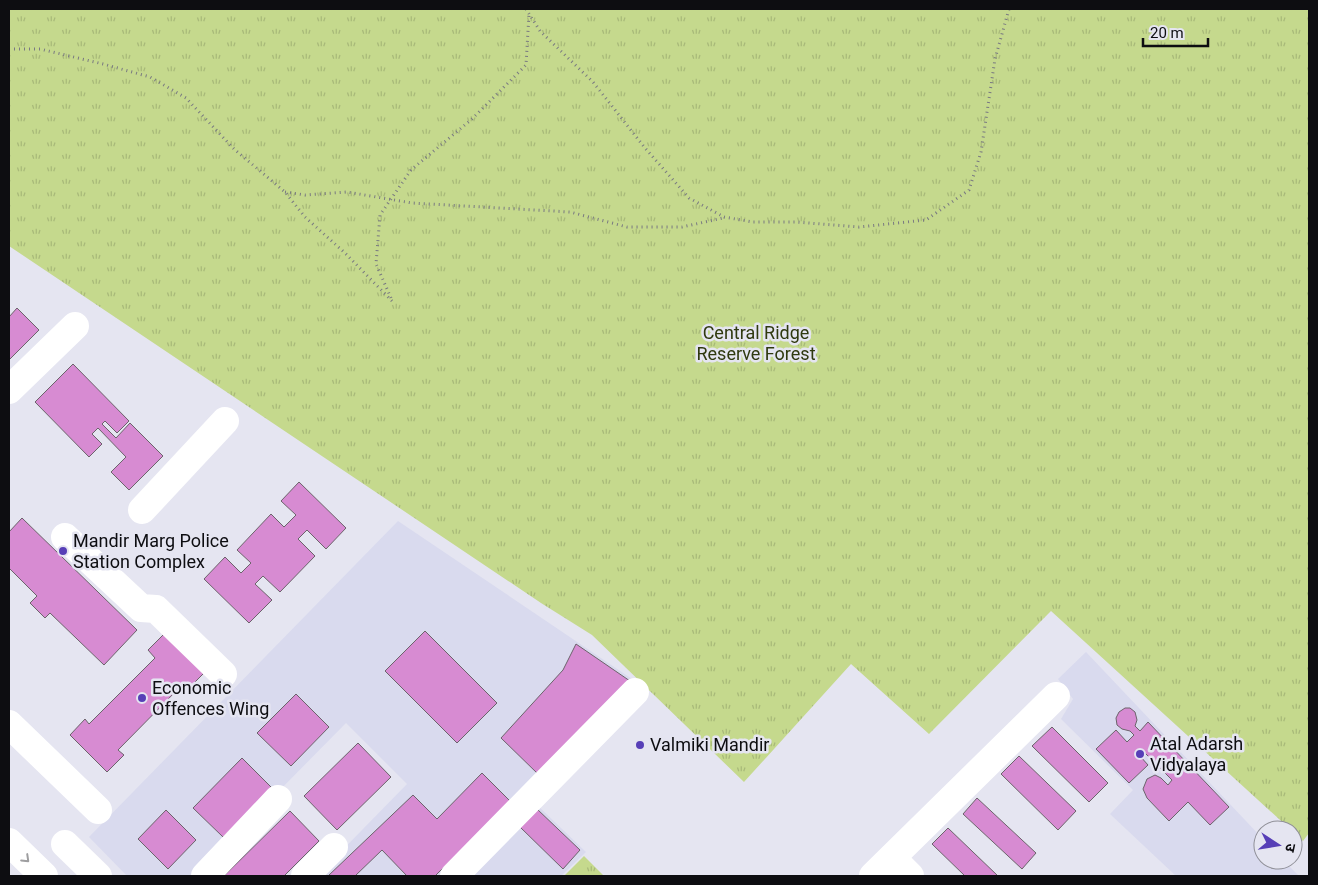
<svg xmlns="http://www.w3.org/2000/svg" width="1318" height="885" font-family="Roboto,'Noto Sans Devanagari',sans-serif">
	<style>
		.built { fill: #d9daee }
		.grass { fill: url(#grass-tufts) }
		.building { fill: #d78bd2; stroke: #6c636b }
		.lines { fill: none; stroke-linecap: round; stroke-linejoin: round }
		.path { stroke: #797981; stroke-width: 3; stroke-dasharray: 1 4; stroke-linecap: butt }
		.minor { stroke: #fff; stroke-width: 28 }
		.oneway { stroke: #9e9ea0 }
		.poi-dot { fill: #573fb7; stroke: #e5e5f1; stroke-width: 2 }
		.labels { text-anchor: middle; stroke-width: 5; stroke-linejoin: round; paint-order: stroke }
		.park-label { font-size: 18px; fill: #2f390f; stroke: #e5e5f1 }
		.poi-label { font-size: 18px; fill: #0d0d11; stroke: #e5e5f1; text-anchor: start }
	</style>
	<defs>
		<pattern id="grass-tufts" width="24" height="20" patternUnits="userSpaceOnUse" patternTransform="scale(1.25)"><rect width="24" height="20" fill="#c5d98d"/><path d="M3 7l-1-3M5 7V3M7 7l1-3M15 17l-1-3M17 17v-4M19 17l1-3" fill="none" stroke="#a8b979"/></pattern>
	</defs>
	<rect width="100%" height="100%" fill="#e5e5f1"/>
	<g class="built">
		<path d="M398,521L635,681L535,803L586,852L561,876H317L407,784L346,723L195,876H127L89,837Z"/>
		<path d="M1086,652L1263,839V860H1283L1299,876H1176L1110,814L1133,790L1061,719L1073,699L1058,679Z"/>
	</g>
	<g class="grass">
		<path d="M9,9H1309V833L1303,841L1293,832V830H1291L1051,611L929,734L851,664L744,782L592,635L541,603L9,246Z"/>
		<path d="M584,856L604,876H564Z"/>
	</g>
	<g class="building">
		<path d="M17,308L39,330L9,360V317Z"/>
		<path d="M73,364L129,421L117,433L105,421L102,424L116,438L130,423L163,456L129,490L111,472L126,457L98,428L92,434L102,444L89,457L35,402Z"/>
		<path d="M299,482L346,528L326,549L307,530L298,539L315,556L280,592L263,576L255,584L272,600L249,623L204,579L225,557L241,573L251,563L237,550L271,514L284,527L296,515L281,501Z"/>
		<path d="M22,518L137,630L104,665L50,613L45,618L30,603L37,596L9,568V532Z"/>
		<path d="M425,631L497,703L457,743L385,671Z"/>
		<path d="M165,633L205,672L186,691L181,686L118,750L124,755L107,772L70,735L85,719L89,724L155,658L148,650Z"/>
		<path d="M576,644L630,681L538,774L501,738L563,670Z"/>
		<path d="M296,694L329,727L291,766L257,733Z"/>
		<path d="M1125,708H1130L1135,712L1137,720L1135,726L1140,731L1148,722L1229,807L1210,825L1188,802L1169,821L1147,798L1143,789L1147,779L1155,775L1161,778L1168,785L1172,780L1144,752L1140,756L1148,765L1129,783L1096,749L1116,730L1127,742L1134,735L1130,731L1122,729L1117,725L1116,718L1119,712Z"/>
		<path d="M1052,727L1108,783L1089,802L1032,746Z"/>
		<path d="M358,743L391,777L337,830L304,796Z"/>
		<path d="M1019,756L1076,811L1058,830L1001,774Z"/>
		<path d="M242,758L272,788L223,837L193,808Z"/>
		<path d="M482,773L510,801L435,876H407L382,850L355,876H328L413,795L437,819Z"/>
		<path d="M977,798L1036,853L1022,869L963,814Z"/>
		<path d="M537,809L580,850L563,869L520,827Z"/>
		<path d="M166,810L196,840L168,869L138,839Z"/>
		<path d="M290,811L319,841L284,876H224Z"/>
		<path d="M948,828L998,876H965L932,844Z"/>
	</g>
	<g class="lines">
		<g class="path">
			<path d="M526,9L540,31L593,82L645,148L689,198L724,217L753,222H796L859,227L926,220L969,190L981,152L995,59L1009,9"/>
			<path d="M9,49H40L103,64L150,77L186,98L234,149L285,192L305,217L345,253L392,301"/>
			<path d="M285,192L305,195L347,192L412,203L570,212L627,227H682L723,218"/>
			<path d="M391,298L376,264L380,215L411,170L472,119L526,65L529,14"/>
		</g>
		<g class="minor">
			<path d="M9,390L75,326"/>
			<path d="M142,510L225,421"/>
			<path d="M65,537L141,608L156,609L223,674"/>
			<path d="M9,724L98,810"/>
			<path d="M9,842L44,876"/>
			<path d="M65,844L98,876"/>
			<path d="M892,858L910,876"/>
			<path d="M205,876L278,799"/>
			<path d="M305,876L334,847"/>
			<path d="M454,876L635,692"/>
			<path d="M873,876L1056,696"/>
		</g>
	</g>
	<defs><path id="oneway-chevron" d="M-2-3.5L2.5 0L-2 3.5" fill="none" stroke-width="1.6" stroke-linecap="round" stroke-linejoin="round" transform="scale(1.25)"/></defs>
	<use class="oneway" href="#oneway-chevron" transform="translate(26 859) rotate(44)"/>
	<g class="poi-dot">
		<circle cx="63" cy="551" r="5"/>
		<circle cx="142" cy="698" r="5"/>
		<circle cx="640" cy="745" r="5"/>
		<circle cx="1140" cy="754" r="5"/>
	</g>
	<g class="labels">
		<g class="park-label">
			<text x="756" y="339">Central Ridge<tspan x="756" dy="21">Reserve Forest</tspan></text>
		</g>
		<g class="poi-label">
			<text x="73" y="547">Mandir Marg Police<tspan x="73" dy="21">Station Complex</tspan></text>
			<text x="152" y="694">Economic<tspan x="152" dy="21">Offences Wing</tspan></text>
			<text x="1150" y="750">Atal Adarsh<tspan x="1150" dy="21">Vidyalaya</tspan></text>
			<text x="650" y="751">Valmiki Mandir</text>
		</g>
	</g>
	<rect width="1318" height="885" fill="none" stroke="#0d0d11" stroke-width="20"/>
	<g transform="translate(1278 845) rotate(102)"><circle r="24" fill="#e5e5f1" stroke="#8f8f97"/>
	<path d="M0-4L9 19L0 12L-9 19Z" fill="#573fb7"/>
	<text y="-8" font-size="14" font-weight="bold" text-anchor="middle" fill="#0d0d11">उ</text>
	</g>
	<path d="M1143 38v8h65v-8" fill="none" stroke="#0d0d11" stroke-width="2.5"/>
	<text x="1150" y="38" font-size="15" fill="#0d0d11" stroke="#e5e5f1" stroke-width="4" paint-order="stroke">20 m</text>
</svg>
